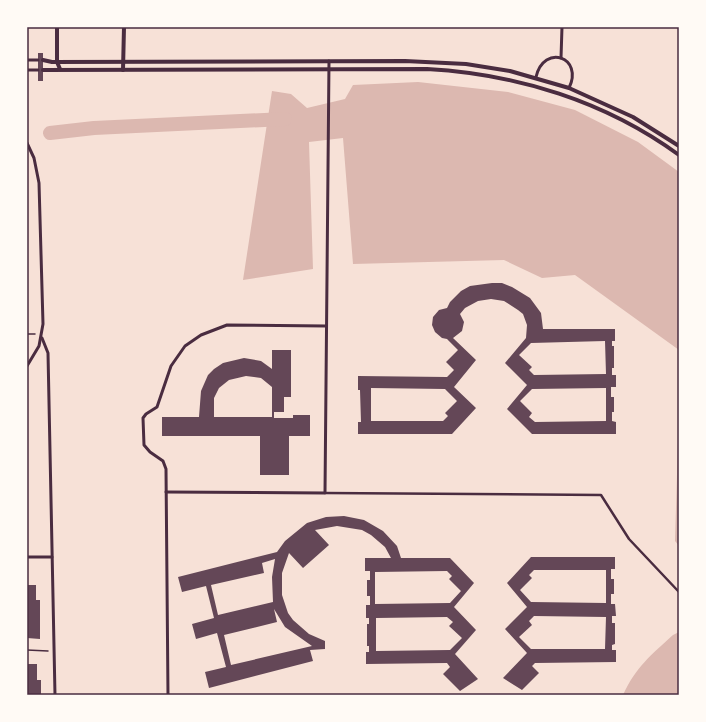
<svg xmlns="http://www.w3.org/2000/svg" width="706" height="722" font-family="Mulish,sans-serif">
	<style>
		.water { fill: #dcb8b0 }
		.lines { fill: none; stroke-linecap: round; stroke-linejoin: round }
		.river { stroke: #dcb8b0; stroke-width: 14 }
		.building { fill: #644757; fill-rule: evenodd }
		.path { stroke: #4a2c40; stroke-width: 1.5 }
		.pedestrian { stroke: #4a2c40; stroke-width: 2.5 }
		.minor { stroke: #4a2c40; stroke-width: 3 }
		.tertiary { stroke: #4a2c40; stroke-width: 4 }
		.neatline { fill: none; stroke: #4a2c40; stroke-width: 1.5 }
	</style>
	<rect width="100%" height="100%" fill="#f7e1d7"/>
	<g class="water">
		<path d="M418,82L508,92L575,110L638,142L679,172V350L575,275L542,278L504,260L353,264L343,138L309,142L313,269L243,280L272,91L291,94L307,108L345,99L353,85Z"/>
		<path d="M679,409V546L675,541Z"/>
		<path d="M679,632V695H623C636,667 650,656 673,635Z"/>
	</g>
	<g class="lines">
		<path class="river" d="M50,133L94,128L285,119"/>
	</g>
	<g class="building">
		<rect x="38" y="53" width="5" height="28"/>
		<path d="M492,283H502L512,287L530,298L541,313L543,329H615V341H612V346H614V368H612V375H616V387H611V397H614V412H612V421L616,422V434H532L507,409L527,385L505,363L526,338L527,325L523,314L518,310L504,301L491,299L478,301L465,308L460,314L464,322L462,331L453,338L476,360L454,387L476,408L452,434H358V422H361L360,390H358V376L447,377L454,370L446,362L458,350L447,339L442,338L435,332L432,325L433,317L439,310L447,308L450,302L461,291L470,286ZM605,341L606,374L534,375L529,370L532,367L519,355L531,343ZM371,388L445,389L457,401L445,413L448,416L443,421H371ZM606,388V421L535,422L529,417L532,413L520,401L532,389Z"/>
		<path d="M272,350H291V397H284V412H274V418H293V415H310V436H289V475H260V436H162V417H199L201,391L208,375L214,369L223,363L244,358L261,361L272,369ZM246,376L261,378L272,387V417H214V398L219,388L229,380Z"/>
		<path d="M344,516L364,520L383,531L397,546L401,558H450L474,583L454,607L476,630L455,654L478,679L460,691L443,674L450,667L447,663L366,664V652H369V646H367V624H369V618H366V605H370V596H367V580H370V571H365V558H391L385,547L371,535L362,530L337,526L315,530L329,545L303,568L289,553L282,573V595L288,613L293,620L309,634L325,641V649L310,650L313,661L209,688L205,672L226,667L217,633L196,639L192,624L214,618L206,586L182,592L178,577L277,552L285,541L307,523L326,517ZM275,559L272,577L273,602L218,615L211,585L264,573L262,563ZM447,571L452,576L449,579L461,591L450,603L375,604V572ZM274,609L285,627L312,646L231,665L224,635L277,622ZM447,617L453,622L449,626L462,638L450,650L376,651V618Z"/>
		<path d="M531,557H615V569H611V579H614V594H611V604H615L616,616H612V623H615V644L612,645V650H616V662L535,663L532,666L539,673L522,690L503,678L527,653L505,629L527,607L507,583ZM534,570H606V603L531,602L520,590L532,578L529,575ZM534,616L606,617L605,649H531L519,637L532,625L529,621Z"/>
		<path d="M27,585H36V600H40V639L27,638Z"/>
		<path d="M27,664H37V680H41V695H27Z"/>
	</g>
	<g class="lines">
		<g class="path">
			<path d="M27,334H35"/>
			<path d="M27,650L48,651"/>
		</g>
		<path class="pedestrian" d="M325,493L601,495L629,539L679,592"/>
		<g class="minor">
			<path d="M561,58L562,27"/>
			<path d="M27,60H38"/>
			<path d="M27,70H38"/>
			<path d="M536,77C544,43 584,57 569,88"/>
			<path d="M27,143L34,158L39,183L43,324L39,346L27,366"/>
			<path d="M42,338L48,353L55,695"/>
			<path d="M166,492L325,493L329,61"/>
			<path d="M27,557H52"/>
			<path d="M168,695L166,469L163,461L150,452L144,445L143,418L146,414L157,407L171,366L185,346L201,335L227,325L326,326"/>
		</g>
		<g class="tertiary">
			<path d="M57,27V62L60,69"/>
			<path d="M43,60L52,62L405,61L466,64L510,71L569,88L633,117L679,146"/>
			<path d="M43,70L427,69C517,74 605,101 679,155"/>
			<path d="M123,70L124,27"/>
		</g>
	</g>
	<rect width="706" height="722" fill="none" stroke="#fffaf5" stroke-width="56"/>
	<rect x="28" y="28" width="650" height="666" class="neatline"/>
</svg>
